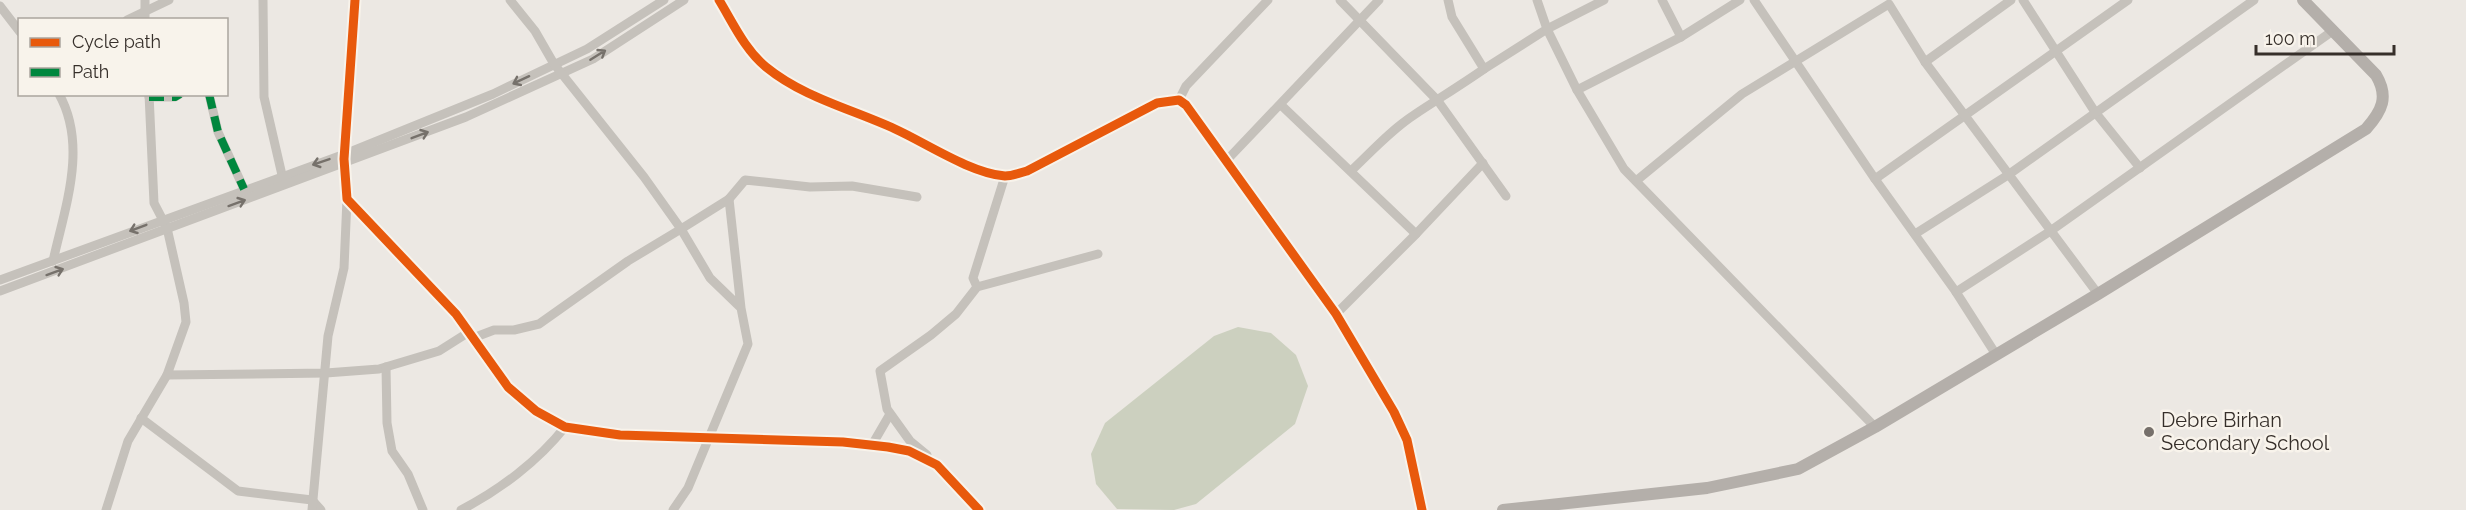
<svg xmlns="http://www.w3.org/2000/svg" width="2466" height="510" font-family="Raleway,sans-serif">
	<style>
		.green { fill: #ccd0bf }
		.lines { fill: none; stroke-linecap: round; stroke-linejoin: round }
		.minor { stroke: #c5c1bb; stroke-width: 9 }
		.major { stroke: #b4afaa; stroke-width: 12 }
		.quiet { stroke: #00873e; stroke-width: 8; stroke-dasharray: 15 8; stroke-linecap: butt }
		.cycleway-casing { stroke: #f8f3eb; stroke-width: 13 }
		.cycleway { stroke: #e8590c; stroke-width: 9 }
		.oneway { stroke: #76716b }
		.poi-dot { fill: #76706b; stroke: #f8f3eb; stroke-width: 2 }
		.labels { text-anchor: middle; stroke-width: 5; stroke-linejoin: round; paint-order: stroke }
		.poi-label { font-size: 20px; fill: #362f2a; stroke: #f8f3eb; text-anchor: start }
	</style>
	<rect width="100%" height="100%" fill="#ece8e3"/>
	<path class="green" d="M1238,327L1271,333L1296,355L1308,386L1295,424L1196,504L1174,510L1117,509L1096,484L1091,454L1105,423L1214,336Z"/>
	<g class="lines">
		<g class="minor">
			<path d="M263,0L264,97L282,175"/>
			<path d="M355,0L344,159L347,199L456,314L508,387L536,411L565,427L620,435L843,442L888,447L909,451L937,465L979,510"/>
			<path d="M719,0C733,23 745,50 766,67C804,98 852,109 895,129C926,143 970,173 1005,176C1012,176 1020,173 1027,171L1157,103L1179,100L1186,105L1336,314L1394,412L1407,440L1422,510"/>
			<path d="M1340,0L1438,101L1506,196"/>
			<path d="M1448,0L1452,17L1484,69L1547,29L1537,0"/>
			<path d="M1604,0L1547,29L1577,90L1624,169L1875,427"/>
			<path d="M1662,0L1681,37"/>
			<path d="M1754,0L1875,179L1956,292L1995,353"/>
			<path d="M2023,0L2095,112L2140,168"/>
			<path d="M0,6L20,32"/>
			<path d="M127,20L169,0"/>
			<path d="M145,20V0"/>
			<path d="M1925,62L2011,0"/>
			<path d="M1577,90L1681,37L1740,0"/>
			<path d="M149,94L154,203L167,228L184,303L186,322L167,375L326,373L379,369L439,351L469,332"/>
			<path d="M209,94L218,132L244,189"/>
			<path d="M149,97H175L180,94"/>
			<path d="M1179,100L1186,86L1268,0"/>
			<path d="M1281,105L1416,234"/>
			<path d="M1226,161L1379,0"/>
			<path d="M1352,170C1372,151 1391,130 1414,115C1438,99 1461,85 1484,69"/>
			<path d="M1875,179L2128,0"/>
			<path d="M1636,181L1742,94L1889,4L1925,62L2098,294"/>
			<path d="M729,199L745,180L810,187L852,186L917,197"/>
			<path d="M1915,234L2008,175L2254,0"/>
			<path d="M53,261C65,207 88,146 59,94"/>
			<path d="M0,280L345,154L493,94L587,49L664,0"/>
			<path d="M977,287L973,278L1005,176"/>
			<path d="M0,291L466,117L593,59L684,0"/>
			<path d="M1956,292L2049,232L2334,30"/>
			<path d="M1336,314L1416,234L1483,163"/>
			<path d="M473,338L494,330H514L539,324L628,261L681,229L644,177L554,64L535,31L510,0"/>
			<path d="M386,367L387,423L392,451L408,474L423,510"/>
			<path d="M141,418L238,491L312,500L321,510"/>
			<path d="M872,445L890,414"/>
			<path d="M927,455L910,441L887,409L880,371L931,335L956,314L977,287L1098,254"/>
			<path d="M106,510L128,441L167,375"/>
			<path d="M312,510L328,336L344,268L347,199"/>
			<path d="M461,510C500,490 538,461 565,427"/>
			<path d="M673,510L688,488L748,344L741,308L710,278L681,229L729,199L741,308"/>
		</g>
		<path class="major" d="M1503,510L1707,488L1798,469L1875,427L2098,294L2366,129C2382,111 2389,97 2376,75L2303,0"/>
		<g class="quiet">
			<path d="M209,94L218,132L244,189"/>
			<path d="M149,97H175L180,94"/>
		</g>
		<defs>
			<g id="cycleway">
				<path d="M355,0L344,159L347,199L456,314L508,387L536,411L565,427L620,435L843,442L888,447L909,451L937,465L979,510"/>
				<path d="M719,0C733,23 745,50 766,67C804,98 852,109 895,129C926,143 970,173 1005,176C1012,176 1020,173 1027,171L1157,103L1179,100L1186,105L1336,314L1394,412L1407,440L1422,510"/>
			</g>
		</defs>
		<use href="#cycleway" class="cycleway-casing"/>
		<use href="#cycleway" class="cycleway"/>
	</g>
	<defs><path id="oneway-shaft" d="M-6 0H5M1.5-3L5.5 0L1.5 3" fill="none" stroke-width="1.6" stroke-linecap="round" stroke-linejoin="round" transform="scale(1.5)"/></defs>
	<g class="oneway">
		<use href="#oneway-shaft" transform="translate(598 55) rotate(-32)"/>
		<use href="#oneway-shaft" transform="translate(521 80) rotate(155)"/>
		<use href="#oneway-shaft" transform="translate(420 135) rotate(-21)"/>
		<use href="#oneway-shaft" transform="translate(321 162) rotate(161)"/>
		<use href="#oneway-shaft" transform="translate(237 203) rotate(-20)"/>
		<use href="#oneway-shaft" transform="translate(138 228) rotate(159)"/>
		<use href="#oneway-shaft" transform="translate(55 272) rotate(-20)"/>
	</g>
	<circle class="poi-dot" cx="2149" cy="432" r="6"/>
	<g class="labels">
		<g class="poi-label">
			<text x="2161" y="427">Debre Birhan<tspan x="2161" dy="23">Secondary School</tspan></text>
		</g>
	</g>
	<rect x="18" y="18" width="210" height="78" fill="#f8f3eb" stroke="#aaa59e" stroke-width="1.5"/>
	<rect x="30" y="38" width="30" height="9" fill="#e8590c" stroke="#aaa59e" stroke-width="1.5"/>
	<text x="72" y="48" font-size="18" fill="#362f2a">Cycle path</text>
	<rect x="30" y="68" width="30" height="9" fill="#00873e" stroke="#aaa59e" stroke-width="1.5"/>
	<text x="72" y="78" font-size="18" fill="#362f2a">Path</text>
	<path d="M2256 45v9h138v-9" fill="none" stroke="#362f2a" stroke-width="3"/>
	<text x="2265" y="45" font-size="18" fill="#362f2a" stroke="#f8f3eb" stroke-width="4.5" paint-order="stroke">100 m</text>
</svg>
